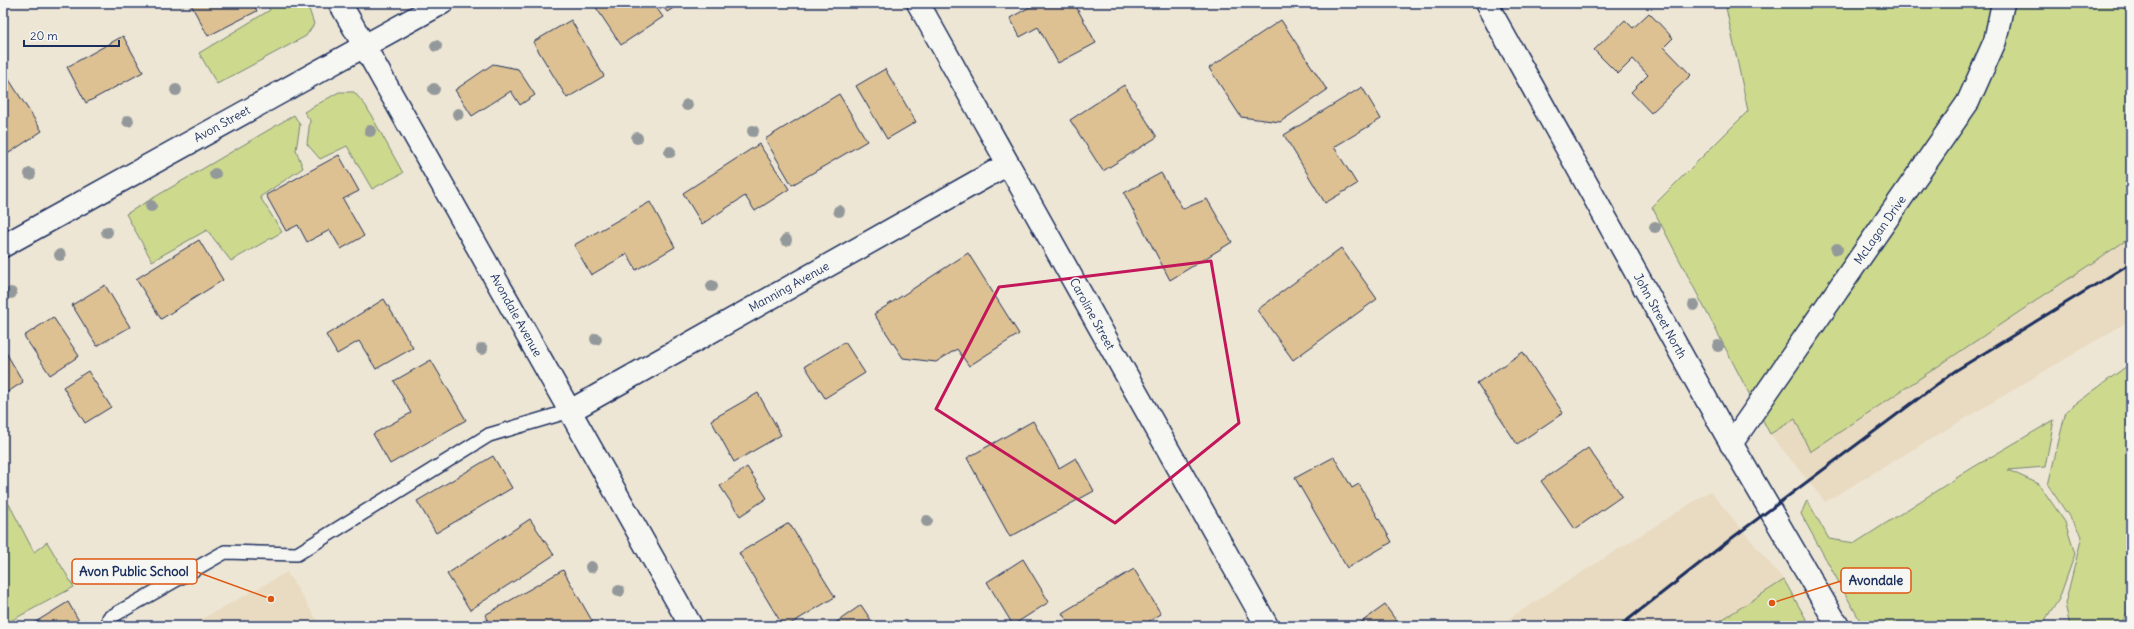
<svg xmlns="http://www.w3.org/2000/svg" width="2134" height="629" font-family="Delius,sans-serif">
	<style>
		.built { fill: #e9dbc1 }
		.green { fill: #cdd98d; stroke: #748476 }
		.building { fill: #ddc192; stroke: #1b2f5e }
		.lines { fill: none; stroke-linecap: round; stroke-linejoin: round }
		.service-casing { stroke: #1b2f5e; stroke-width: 16 }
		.minor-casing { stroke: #1b2f5e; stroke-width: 25 }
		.service { stroke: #f6f6f2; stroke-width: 13 }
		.minor { stroke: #f6f6f2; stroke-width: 22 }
		.rail { stroke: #1b2f5e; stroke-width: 3 }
		.tree { fill: #93999a }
		.marked { fill: none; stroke: #c2185b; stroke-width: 3; stroke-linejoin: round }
		.labels { text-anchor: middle; stroke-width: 3; stroke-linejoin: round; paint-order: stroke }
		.street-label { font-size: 12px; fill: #1b2f5e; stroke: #f6f6f2 }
		.leader { fill: none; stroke: #de5710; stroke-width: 1.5 }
		.callout-dot { fill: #de5710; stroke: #f6f6f2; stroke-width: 1.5 }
		.callout { fill: #f6f6f2; stroke: #de5710; stroke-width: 1.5 }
		.callout-label { font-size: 13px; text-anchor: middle; font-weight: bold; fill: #1b2f5e }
	</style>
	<rect width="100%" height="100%" fill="#eee6d5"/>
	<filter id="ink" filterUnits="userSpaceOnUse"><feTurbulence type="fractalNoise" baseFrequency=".025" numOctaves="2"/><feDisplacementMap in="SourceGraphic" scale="8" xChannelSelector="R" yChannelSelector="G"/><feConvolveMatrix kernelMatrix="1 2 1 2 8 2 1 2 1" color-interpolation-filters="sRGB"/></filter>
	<g filter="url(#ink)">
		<g class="built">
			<path d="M2131,225V320L1825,502L1770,434L1979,310Z"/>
			<path d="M1710,491L1784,580L1712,626H1497Z"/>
			<path d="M287,572L321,626H189Z"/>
		</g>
		<g class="green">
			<path d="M266,3H307L314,24L306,36L217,84L199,53L270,10Z"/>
			<path d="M1725,3H2131V237L1810,452L1795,419L1770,434L1652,207L1748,111Z"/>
			<path d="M339,92H354L366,106L403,173L372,189L347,146L320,159L307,144L310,120L304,112Z"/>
			<path d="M294,115L300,125L296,150L303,168L260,197L282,232L231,261L207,230L152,261L126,214Z"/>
			<path d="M2131,363V605L2120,626H2070L2065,604L2082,536L2048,485L2066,411Z"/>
			<path d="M2054,420L2045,467L2008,470L2039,484L2065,522L2075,554L2059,599L2042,626H1863L1801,514L1807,500L1829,539L1855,543L1972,468Z"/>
			<path d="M9,504L34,552L47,542L74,587L3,625V507Z"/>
			<path d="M1784,580L1810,626H1712Z"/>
		</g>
		<g class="building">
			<path d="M190,3H253L257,11L208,36Z"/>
			<path d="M593,3H653L663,17L621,45Z"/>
			<path d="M661,3H682L667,12Z"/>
			<path d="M1037,3H1074L1096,43L1058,63L1038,27L1020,37L1010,18Z"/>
			<path d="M1649,13L1673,38L1664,47L1691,75L1651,113L1631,92L1648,75L1633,59L1618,74L1594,50L1625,20L1633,28Z"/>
			<path d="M571,20L604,76L567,98L533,42Z"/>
			<path d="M1281,20L1327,90L1280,122L1241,117L1209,68Z"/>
			<path d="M123,36L143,72L86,103L67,67Z"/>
			<path d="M493,64L518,69L535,95L520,105L511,91L472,116L455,90Z"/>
			<path d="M885,69L916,122L887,139L856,86Z"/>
			<path d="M8,78L42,131L3,157V81Z"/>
			<path d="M1124,85L1157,137L1103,171L1070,120Z"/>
			<path d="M1362,87L1381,119L1334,147L1357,184L1325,203L1284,135Z"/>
			<path d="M839,94L867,141L792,185L765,139Z"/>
			<path d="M759,144L789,189L755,211L745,196L702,224L683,193Z"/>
			<path d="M339,155L359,191L343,199L364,236L341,249L330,230L307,242L298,225L286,231L266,195Z"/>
			<path d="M1161,173L1183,209L1207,199L1232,242L1170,280L1124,193Z"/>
			<path d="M650,202L675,247L636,270L627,254L591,275L574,245Z"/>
			<path d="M199,240L223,280L161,319L136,279Z"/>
			<path d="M1341,248L1377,299L1293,360L1257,310Z"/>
			<path d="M968,253L1019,334L969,366L957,349L936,362L903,358L874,314Z"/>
			<path d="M105,285L130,327L97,346L72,305Z"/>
			<path d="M384,299L413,348L376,369L359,341L337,354L326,335Z"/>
			<path d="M53,317L79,356L50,375L24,336Z"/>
			<path d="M845,342L865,373L825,398L805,366Z"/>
			<path d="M4,349L23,382L3,395V350Z"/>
			<path d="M1523,352L1563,413L1517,444L1477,383Z"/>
			<path d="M431,360L466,420L390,464L373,434L411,413L394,381Z"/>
			<path d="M88,371L111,407L85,423L63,387Z"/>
			<path d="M758,393L781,435L734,462L711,420Z"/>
			<path d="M1033,421L1059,468L1076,458L1094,491L1010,537L967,458Z"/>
			<path d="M1588,448L1622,496L1575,529L1541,481Z"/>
			<path d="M493,456L512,488L436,533L417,501Z"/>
			<path d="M1334,457L1352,488L1359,484L1392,542L1347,568L1295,478Z"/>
			<path d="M747,467L767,498L740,516L720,486Z"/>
			<path d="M530,519L554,555L470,610L447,574Z"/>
			<path d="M789,523L835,597L787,626H783L739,553Z"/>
			<path d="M1023,559L1049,602L1013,625L987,582Z"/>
			<path d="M1134,569L1161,614L1141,626H1070L1062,613Z"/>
			<path d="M563,570L595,626H491L485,615Z"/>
			<path d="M68,602L82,626H29Z"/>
			<path d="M861,605L875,626H831Z"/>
			<path d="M1385,605L1400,626H1356Z"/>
		</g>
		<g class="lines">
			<defs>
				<path id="service" d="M109,618L225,552L297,554L489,435L570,411"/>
				<g id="minor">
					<path d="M340,3L691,626"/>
					<path d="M918,3L1267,626"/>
					<path d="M1486,3L1724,431L1838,626"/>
					<path d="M3,246L442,3"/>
					<path d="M570,411L1008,164"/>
					<path d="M1731,444L1968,102L1995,41L2003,3"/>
				</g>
			</defs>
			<use href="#service" class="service-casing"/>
			<use href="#minor" class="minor-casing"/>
			<use href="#service" class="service"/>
			<use href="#minor" class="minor"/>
			<path class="rail" d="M1620,626L1732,538L1955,371L2131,263"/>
		</g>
		<g class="tree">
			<circle cx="436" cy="46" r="6"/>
			<circle cx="434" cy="89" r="6"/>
			<circle cx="176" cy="90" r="6"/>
			<circle cx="687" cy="105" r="6"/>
			<circle cx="458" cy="114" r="6"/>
			<circle cx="128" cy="121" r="6"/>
			<circle cx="370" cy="131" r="6"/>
			<circle cx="753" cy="131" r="6"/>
			<circle cx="637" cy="138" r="6"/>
			<circle cx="670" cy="152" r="6"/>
			<circle cx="30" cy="174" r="6"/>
			<circle cx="215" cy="174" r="6"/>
			<circle cx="151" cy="206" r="6"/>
			<circle cx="839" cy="211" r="6"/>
			<circle cx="1655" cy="227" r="6"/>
			<circle cx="107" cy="232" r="6"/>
			<circle cx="786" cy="240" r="6"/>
			<circle cx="1837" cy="249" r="6"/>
			<circle cx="60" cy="255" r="6"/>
			<circle cx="712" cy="286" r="6"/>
			<circle cx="11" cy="293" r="6"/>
			<circle cx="1694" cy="305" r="6"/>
			<circle cx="596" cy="339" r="6"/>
			<circle cx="1718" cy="346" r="6"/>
			<circle cx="482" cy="349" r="6"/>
			<circle cx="927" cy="521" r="6"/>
			<circle cx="591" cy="567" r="6"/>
			<circle cx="619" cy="591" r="6"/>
		</g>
	</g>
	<path class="marked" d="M1211,261L1239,423L1115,523L936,409L999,287Z"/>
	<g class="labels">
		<g class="street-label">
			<text transform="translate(222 124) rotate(-29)" y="4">Avon Street</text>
			<text transform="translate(1880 230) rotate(-55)" y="4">McLagan Drive</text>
			<text transform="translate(789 287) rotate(-29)" y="4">Manning Avenue</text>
			<text transform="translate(1092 314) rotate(61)" y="4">Caroline Street</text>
			<text transform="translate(516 315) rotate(61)" y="4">Avondale Avenue</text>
			<text transform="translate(1660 316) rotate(61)" y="4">John Street North</text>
		</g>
	</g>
	<path class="leader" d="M271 599L197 572M1772 603L1841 581"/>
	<g class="callout-dot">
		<circle cx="271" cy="599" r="4"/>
		<circle cx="1772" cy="603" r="4"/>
	</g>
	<g class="callout">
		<rect x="72" y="559" width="125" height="25" rx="4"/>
		<rect x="1841" y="568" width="70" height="25" rx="4"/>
	</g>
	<g class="callout-label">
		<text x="134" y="576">Avon Public School</text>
		<text x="1876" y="585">Avondale</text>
	</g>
	<rect width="2134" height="629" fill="none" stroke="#f6f6f2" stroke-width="16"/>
	<rect x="8" y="8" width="2118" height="613" fill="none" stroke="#1b2f5e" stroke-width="1.5" filter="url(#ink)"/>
	<path d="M24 40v6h95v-6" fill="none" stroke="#1b2f5e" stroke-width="2"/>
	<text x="30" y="40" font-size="12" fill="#1b2f5e" stroke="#f6f6f2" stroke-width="3" paint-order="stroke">20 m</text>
</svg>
